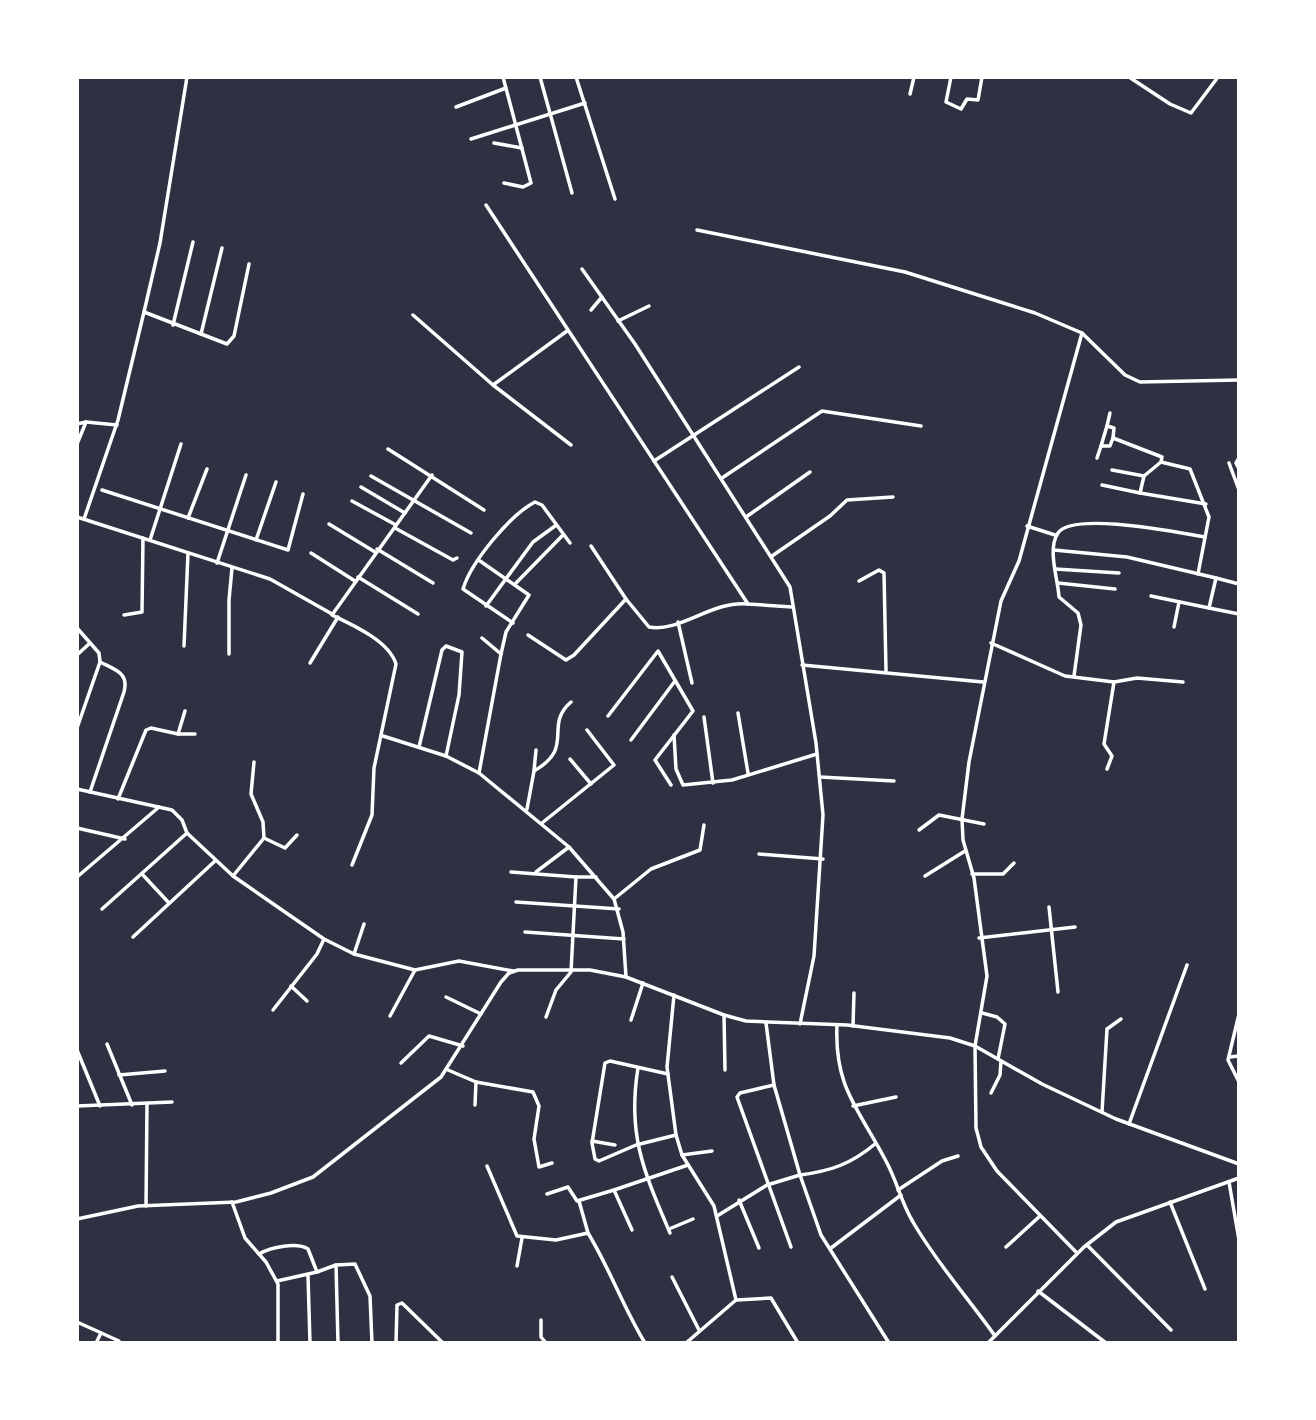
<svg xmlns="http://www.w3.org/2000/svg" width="1316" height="1420" font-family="'Fira Sans Condensed',sans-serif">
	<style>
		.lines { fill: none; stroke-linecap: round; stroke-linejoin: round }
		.minor { stroke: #fff; stroke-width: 3.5 }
		.tertiary { stroke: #fff; stroke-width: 3.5 }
	</style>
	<rect width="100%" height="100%" fill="#2d3142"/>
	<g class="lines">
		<g class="minor">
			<path d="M503,77L531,183L523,187L504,183"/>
			<path d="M540,77L572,193"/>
			<path d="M576,77L615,199"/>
			<path d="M868,77H884"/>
			<path d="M951,77L946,102L961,109L967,99L978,100L982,77"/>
			<path d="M1129,77L1170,104L1191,113L1218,77"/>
			<path d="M910,94L914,77"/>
			<path d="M456,107L506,88"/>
			<path d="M471,139L585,103"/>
			<path d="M494,143L522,148"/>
			<path d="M486,205L748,604L792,607"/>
			<path d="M697,230L905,272L1035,313L1082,333L1125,375L1140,382L1239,380"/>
			<path d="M582,269L635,344L790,587L816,743L823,815L814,956L800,1024"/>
			<path d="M591,310L602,297"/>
			<path d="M144,312L160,243L187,77"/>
			<path d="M413,315L493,385L571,445"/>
			<path d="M618,321L649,306"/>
			<path d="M173,325L193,242"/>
			<path d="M201,334L222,248"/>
			<path d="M493,385L567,331"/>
			<path d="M1110,413L1107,426L1114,428L1113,438L1162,457L1161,462"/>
			<path d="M77,424L86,422L117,425"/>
			<path d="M77,444L86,422"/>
			<path d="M1101,446L1107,426"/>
			<path d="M388,449L484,510"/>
			<path d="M1097,458L1101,446H1110L1113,438"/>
			<path d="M1239,458L1236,463L1239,469"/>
			<path d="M654,461L799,367"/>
			<path d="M1229,463L1239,490"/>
			<path d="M1112,470L1144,476"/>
			<path d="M371,476L471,533"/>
			<path d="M722,478L822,411L921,426"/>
			<path d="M1102,485L1140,493L1144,476L1161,462L1190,469L1209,517L1198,574"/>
			<path d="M361,487L405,513"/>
			<path d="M102,490L288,550L303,494"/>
			<path d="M1140,493L1206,504"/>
			<path d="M352,501L396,525"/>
			<path d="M77,517L270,579L332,614"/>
			<path d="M746,517L810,472"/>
			<path d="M188,518L207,469"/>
			<path d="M84,519L118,420L144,312L227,344L234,336L249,264"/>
			<path d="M1239,521V529"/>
			<path d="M329,524L375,552"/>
			<path d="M1027,526L1055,535"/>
			<path d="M395,528L453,560L457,558"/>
			<path d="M150,540L181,444"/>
			<path d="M256,540L276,482"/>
			<path d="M591,546L626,599L649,627C679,633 713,600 748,604"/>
			<path d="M377,549L433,583"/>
			<path d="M1054,550L1127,557L1216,578"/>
			<path d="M311,553L355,581"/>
			<path d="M772,556L830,516L847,500L893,497"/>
			<path d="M480,561L529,595L506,632L501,654"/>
			<path d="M217,563L246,475"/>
			<path d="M1055,569L1119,573"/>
			<path d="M358,577L418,614"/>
			<path d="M859,581L879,570L884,573L886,671"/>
			<path d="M516,583L563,535"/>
			<path d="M1058,583L1115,589"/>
			<path d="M1151,596L1209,608L1216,578L1239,584"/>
			<path d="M486,606L533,542L555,526"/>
			<path d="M1209,608L1239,614"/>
			<path d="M124,615L142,612L143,538"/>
			<path d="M678,622L692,683"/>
			<path d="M513,623L463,589C471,562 510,515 535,502L542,505L570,543"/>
			<path d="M1174,627L1179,602"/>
			<path d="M77,628L99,653L100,662"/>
			<path d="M528,635L566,660L574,655L626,599"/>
			<path d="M991,643L1065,676L1114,682L1137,678L1183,682"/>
			<path d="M184,646L188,553"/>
			<path d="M229,654V600L232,568"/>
			<path d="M77,655L90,643"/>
			<path d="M310,663L338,617"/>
			<path d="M802,665L983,682"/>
			<path d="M1074,676L1081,625L1078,613L1059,597C1058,579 1047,549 1058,533C1073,511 1180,533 1205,537"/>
			<path d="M738,713L748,773"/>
			<path d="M608,716L658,651L693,711L655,760L671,785"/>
			<path d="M704,717L713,783"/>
			<path d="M77,728L100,662C116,670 129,673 124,692L90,792"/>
			<path d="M178,734H195"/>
			<path d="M674,735L676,769L683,785L732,780L817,754"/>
			<path d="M383,736L446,756L479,773L569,847L614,899L623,932L626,977"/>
			<path d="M631,740L675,681"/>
			<path d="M419,747L442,650L446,646L462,652L459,695L446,756"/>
			<path d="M570,759L591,784"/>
			<path d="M1107,769L1112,756L1104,744L1114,682"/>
			<path d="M534,771L536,750"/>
			<path d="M479,773L501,654L482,638"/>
			<path d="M820,777L894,781"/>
			<path d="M77,789L172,810L182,820L187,833L233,876L324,939L354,954L415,970L459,961L513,971"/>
			<path d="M118,799L146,730L151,728L178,734L185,711"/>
			<path d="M527,809L534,771C576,747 543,726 571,702"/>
			<path d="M542,823L614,765L587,730"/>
			<path d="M77,828L125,839"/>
			<path d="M919,830L939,815L984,824"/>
			<path d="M264,838L285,848L297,835"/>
			<path d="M759,854L823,859"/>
			<path d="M352,865L372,815L374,768L396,664C389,641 353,625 332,615L432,475"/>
			<path d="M511,872L576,877L571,972L556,990L546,1017"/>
			<path d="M536,872L569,847"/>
			<path d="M142,874L169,903"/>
			<path d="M972,874H1003L1014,863"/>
			<path d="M233,876L264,838L263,822L251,794L254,762"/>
			<path d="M925,876L965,851"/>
			<path d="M77,877L159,807"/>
			<path d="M576,877H596"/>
			<path d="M614,899L651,869L700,850L704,825"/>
			<path d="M516,902L619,909"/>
			<path d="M1049,907L1058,992"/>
			<path d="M102,909L187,833"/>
			<path d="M525,932L624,939"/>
			<path d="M133,937L215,861"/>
			<path d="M979,938L1075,927"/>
			<path d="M354,954L364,924"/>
			<path d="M291,986L307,1001"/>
			<path d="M674,995L667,1067L676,1135L682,1155L714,1206L736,1300L686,1343"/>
			<path d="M446,997L481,1014"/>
			<path d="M273,1010L317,954L324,939"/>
			<path d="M982,1013L997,1017L1005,1024L998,1059"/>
			<path d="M1239,1014L1228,1060L1239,1082"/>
			<path d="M724,1015L725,1070"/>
			<path d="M390,1016L415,970"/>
			<path d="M631,1020L643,983"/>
			<path d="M766,1023L774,1085L800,1175C831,1171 851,1164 875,1144"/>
			<path d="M837,1025C834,1089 860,1110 887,1163C897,1182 902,1204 913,1222C936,1262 968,1298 995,1336"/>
			<path d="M853,1026L854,993"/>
			<path d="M107,1044L132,1105"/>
			<path d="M77,1050L100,1106"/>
			<path d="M1229,1057L1239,1056"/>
			<path d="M401,1063L429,1036L463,1046"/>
			<path d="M638,1068C627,1135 644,1172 670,1233"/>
			<path d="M448,1070L476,1082L533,1092L539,1106L534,1139L539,1167L552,1163"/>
			<path d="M668,1074L610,1061L605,1063L592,1143L595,1159L599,1161L636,1145L676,1135"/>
			<path d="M119,1075L165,1071"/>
			<path d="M774,1085L740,1093L737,1097L791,1247"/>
			<path d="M991,1093L1000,1075L1001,1061"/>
			<path d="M475,1105L476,1082"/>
			<path d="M77,1106L172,1102"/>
			<path d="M853,1106L896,1097"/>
			<path d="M1102,1112L1107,1029L1121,1019"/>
			<path d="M1129,1124L1187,965"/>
			<path d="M592,1141L615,1145"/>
			<path d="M682,1155L712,1151"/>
			<path d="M487,1166L517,1236L556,1240L588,1233C610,1269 623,1307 645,1343"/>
			<path d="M1229,1182L1239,1240"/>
			<path d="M898,1190L942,1161L958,1156"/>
			<path d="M547,1194L568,1187L577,1201L614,1190"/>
			<path d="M739,1200L759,1248"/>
			<path d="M579,1201L588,1233"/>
			<path d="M232,1202L245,1238L266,1262L278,1284V1343"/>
			<path d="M1170,1202L1205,1289"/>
			<path d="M146,1206L147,1104"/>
			<path d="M717,1216L767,1185L800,1175L821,1235L889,1343"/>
			<path d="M669,1229L693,1219"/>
			<path d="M632,1230L614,1190L688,1165"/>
			<path d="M1087,1245L1171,1330"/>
			<path d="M1006,1247L1040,1216"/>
			<path d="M831,1248L901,1195"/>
			<path d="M1077,1253L997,1171L981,1147L976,1128L975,1046L987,976L974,878L963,840L962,819L969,762L1001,601L1019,561L1082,333"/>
			<path d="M259,1254C271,1247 297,1242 308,1249L317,1272L336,1265L355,1264L370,1296L372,1343"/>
			<path d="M336,1265L338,1343"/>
			<path d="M517,1266L522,1238"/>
			<path d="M308,1276L310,1343"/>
			<path d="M672,1277L699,1330"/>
			<path d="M277,1281L317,1272"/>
			<path d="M1038,1291L1106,1343"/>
			<path d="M736,1300L771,1298L798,1343"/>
			<path d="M541,1320V1337L546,1343"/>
			<path d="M77,1322L119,1341"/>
			<path d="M96,1343L101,1333"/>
			<path d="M396,1343L397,1305L402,1303L443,1343"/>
			<path d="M988,1343L1084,1247L1116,1222L1239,1178"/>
		</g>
		<path class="tertiary" d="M77,1219L138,1206L236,1202L271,1193L313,1177L441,1077L501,982L509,973L518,970H590L626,977L724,1015L746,1021L847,1025L950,1038L975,1046L1042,1084L1116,1119L1239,1164"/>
	</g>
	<rect width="1316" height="1420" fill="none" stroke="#ffffff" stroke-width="158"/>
</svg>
